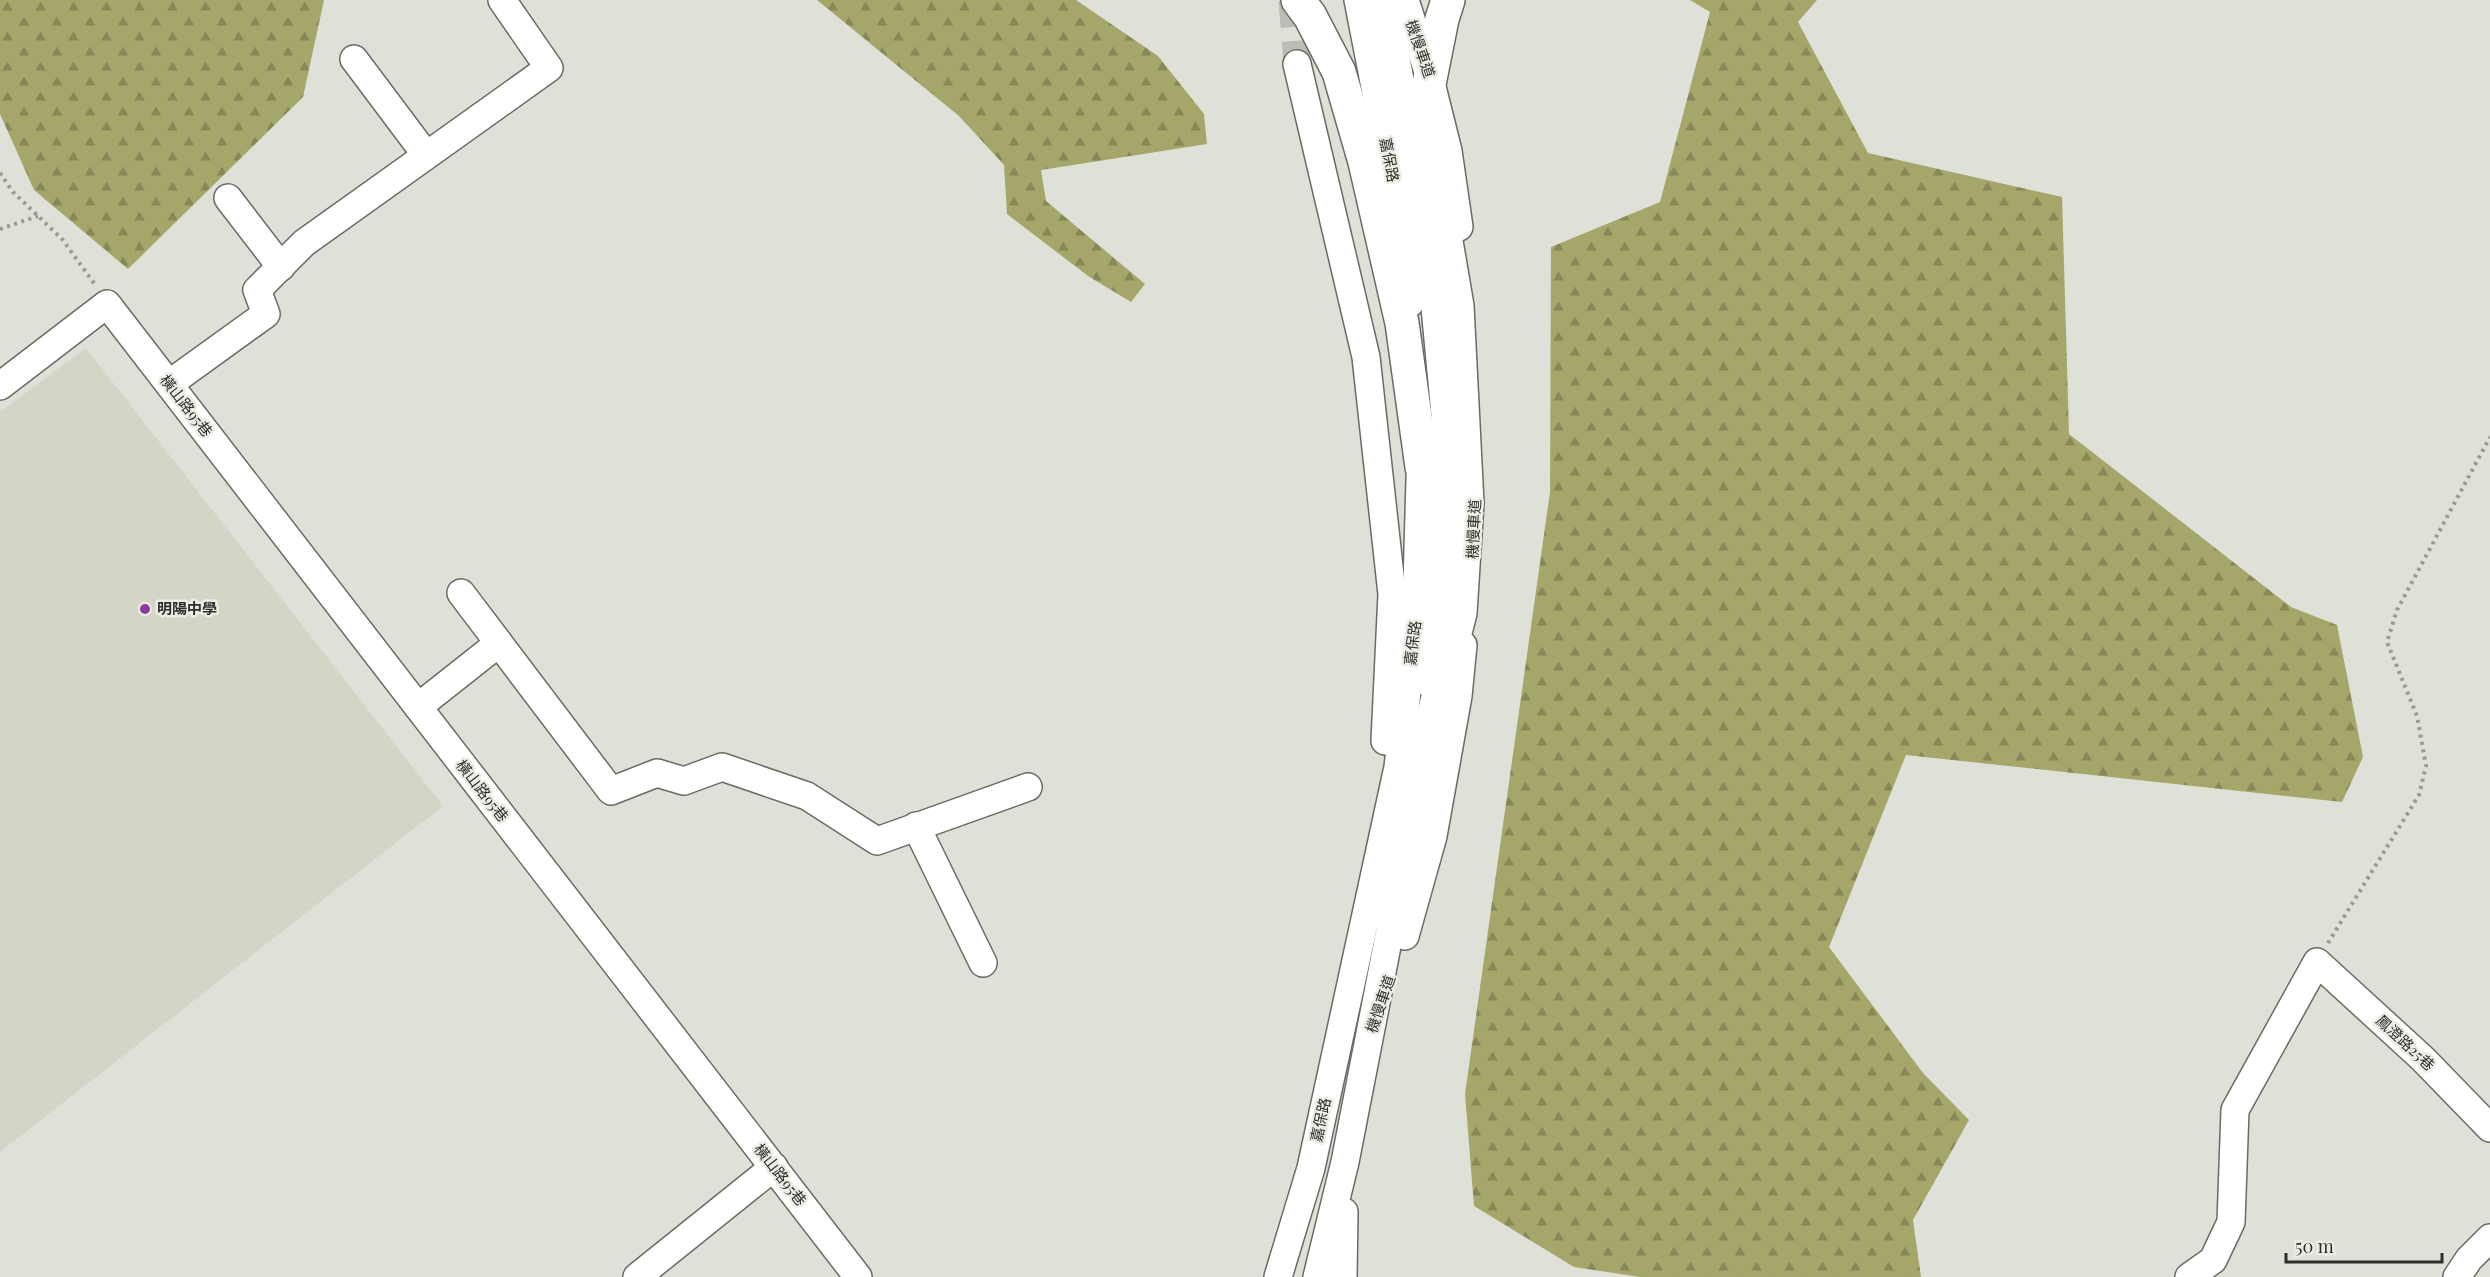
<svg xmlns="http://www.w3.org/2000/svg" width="2490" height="1277" font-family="'Playfair Display','Noto Sans TC',serif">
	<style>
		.built { fill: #d4d5c6 }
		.forest { fill: url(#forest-firs) }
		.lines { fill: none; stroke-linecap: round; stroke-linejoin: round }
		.minor-tunnel { stroke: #bcbcb5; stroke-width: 27; stroke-dasharray: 27 14; stroke-linecap: butt }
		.minor-casing { stroke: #6a6b64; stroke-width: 30 }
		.highway-casing { stroke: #6a6b64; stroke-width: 36 }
		.path { stroke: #989993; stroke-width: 4; stroke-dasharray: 3 4.5; stroke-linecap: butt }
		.minor { stroke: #fff; stroke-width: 27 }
		.highway { stroke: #fff; stroke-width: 33 }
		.poi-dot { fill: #9037a2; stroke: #ecede5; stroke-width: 2 }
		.labels { text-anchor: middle; stroke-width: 5; stroke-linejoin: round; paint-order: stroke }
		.street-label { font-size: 15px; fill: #2e2e2b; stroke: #ecede5 }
		.poi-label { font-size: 15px; font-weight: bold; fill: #2e2e2b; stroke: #ecede5; text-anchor: start }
	</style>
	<defs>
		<pattern id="forest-firs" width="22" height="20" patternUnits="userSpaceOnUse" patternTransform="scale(1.5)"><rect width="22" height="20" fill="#a4a769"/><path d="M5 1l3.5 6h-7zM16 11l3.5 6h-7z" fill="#868857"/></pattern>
	</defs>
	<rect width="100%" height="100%" fill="#dfe0d8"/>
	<path class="built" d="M86,348L443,806L0,1152V412Z"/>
	<g class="forest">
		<path d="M0,0H324L303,97L128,269L34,190L0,114Z"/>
		<path d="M817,0H1076L1158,56L1204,114L1207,144L1041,170L1046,201L1145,284L1131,302L1088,276L1007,214L1004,165L959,116Z"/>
		<path d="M1690,0H1817L1798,22L1868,153L2062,197L2069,434L2291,607L2337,625L2363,757L2342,802L1906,755L1829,947L1923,1073L1969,1120L1913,1220L1921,1277H1640L1574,1267L1474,1206L1465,1094L1550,492L1551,247L1660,202L1710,12Z"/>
	</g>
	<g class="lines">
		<path class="minor-tunnel" d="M1292,0L1297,64"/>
		<defs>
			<g id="minor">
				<path d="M1358,0L1401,221L1410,303"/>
				<path d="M1385,0L1406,112L1433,286L1445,414L1443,558L1430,684"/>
				<path d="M1405,0L1429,75L1448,151L1459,227"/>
				<path d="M354,59L426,155"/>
				<path d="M1297,64L1366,357L1392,594L1385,741"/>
				<path d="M228,198L281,267"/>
				<path d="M169,384L266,314L257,290L304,243L549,68L502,0"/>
				<path d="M0,386L107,304L858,1277"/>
				<path d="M461,593L611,791L657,773L684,781L722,767L807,796L877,841L1028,787"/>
				<path d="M418,707L499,643"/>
				<path d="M916,826L983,963"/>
				<path d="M1405,936L1433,836L1458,696L1463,645"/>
				<path d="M637,1277L774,1167"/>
				<path d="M1278,1277L1311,1168L1398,767L1416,617L1421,446"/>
				<path d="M1317,1277L1345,1162L1388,941L1421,755"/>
				<path d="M1343,1277L1344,1212"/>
				<path d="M2189,1277L2213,1260L2231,1222L2235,1110L2317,962L2423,1059L2490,1128"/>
				<path d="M2457,1277L2469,1259L2490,1238"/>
			</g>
			<g id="highway">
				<path d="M1298,0L1310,16L1339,72L1365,162L1402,323L1422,467"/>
				<path d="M1418,775L1460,613L1467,503L1457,306L1430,147L1427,94L1442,19L1448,0"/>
			</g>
		</defs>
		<use href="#minor" class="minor-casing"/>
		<use href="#highway" class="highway-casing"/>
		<g class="path">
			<path d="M0,173L13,192L62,239L96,286"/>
			<path d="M0,229L38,216"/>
			<path d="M2328,943L2419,795L2426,766L2417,716L2387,642L2397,610L2490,437"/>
		</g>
		<use href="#minor" class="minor"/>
		<use href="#highway" class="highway"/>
	</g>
	<circle class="poi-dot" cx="145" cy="609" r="6"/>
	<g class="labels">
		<g class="street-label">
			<text transform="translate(1420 49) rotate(71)" y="5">機慢車道</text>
			<text transform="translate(1389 160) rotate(79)" y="5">嘉保路</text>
			<text transform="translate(186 406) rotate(52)" y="5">橫山路95巷</text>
			<text transform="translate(1474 529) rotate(-87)" y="5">機慢車道</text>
			<text transform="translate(1413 643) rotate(-83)" y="5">嘉保路</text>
			<text transform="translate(482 791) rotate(52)" y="5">橫山路95巷</text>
			<text transform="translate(1381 1004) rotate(-71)" y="5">機慢車道</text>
			<text transform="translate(2405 1043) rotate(43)" y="5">鳳澄路25巷</text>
			<text transform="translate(1321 1120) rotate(-78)" y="5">嘉保路</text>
			<text transform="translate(780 1175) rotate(52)" y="5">橫山路95巷</text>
		</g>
		<g class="poi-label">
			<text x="157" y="614">明陽中學</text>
		</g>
	</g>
	<path d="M2286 1253v9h156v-9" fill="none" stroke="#2e2e2b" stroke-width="3"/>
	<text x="2295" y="1253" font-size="18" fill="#2e2e2b" stroke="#ecede5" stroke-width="4.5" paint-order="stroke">50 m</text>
</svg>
